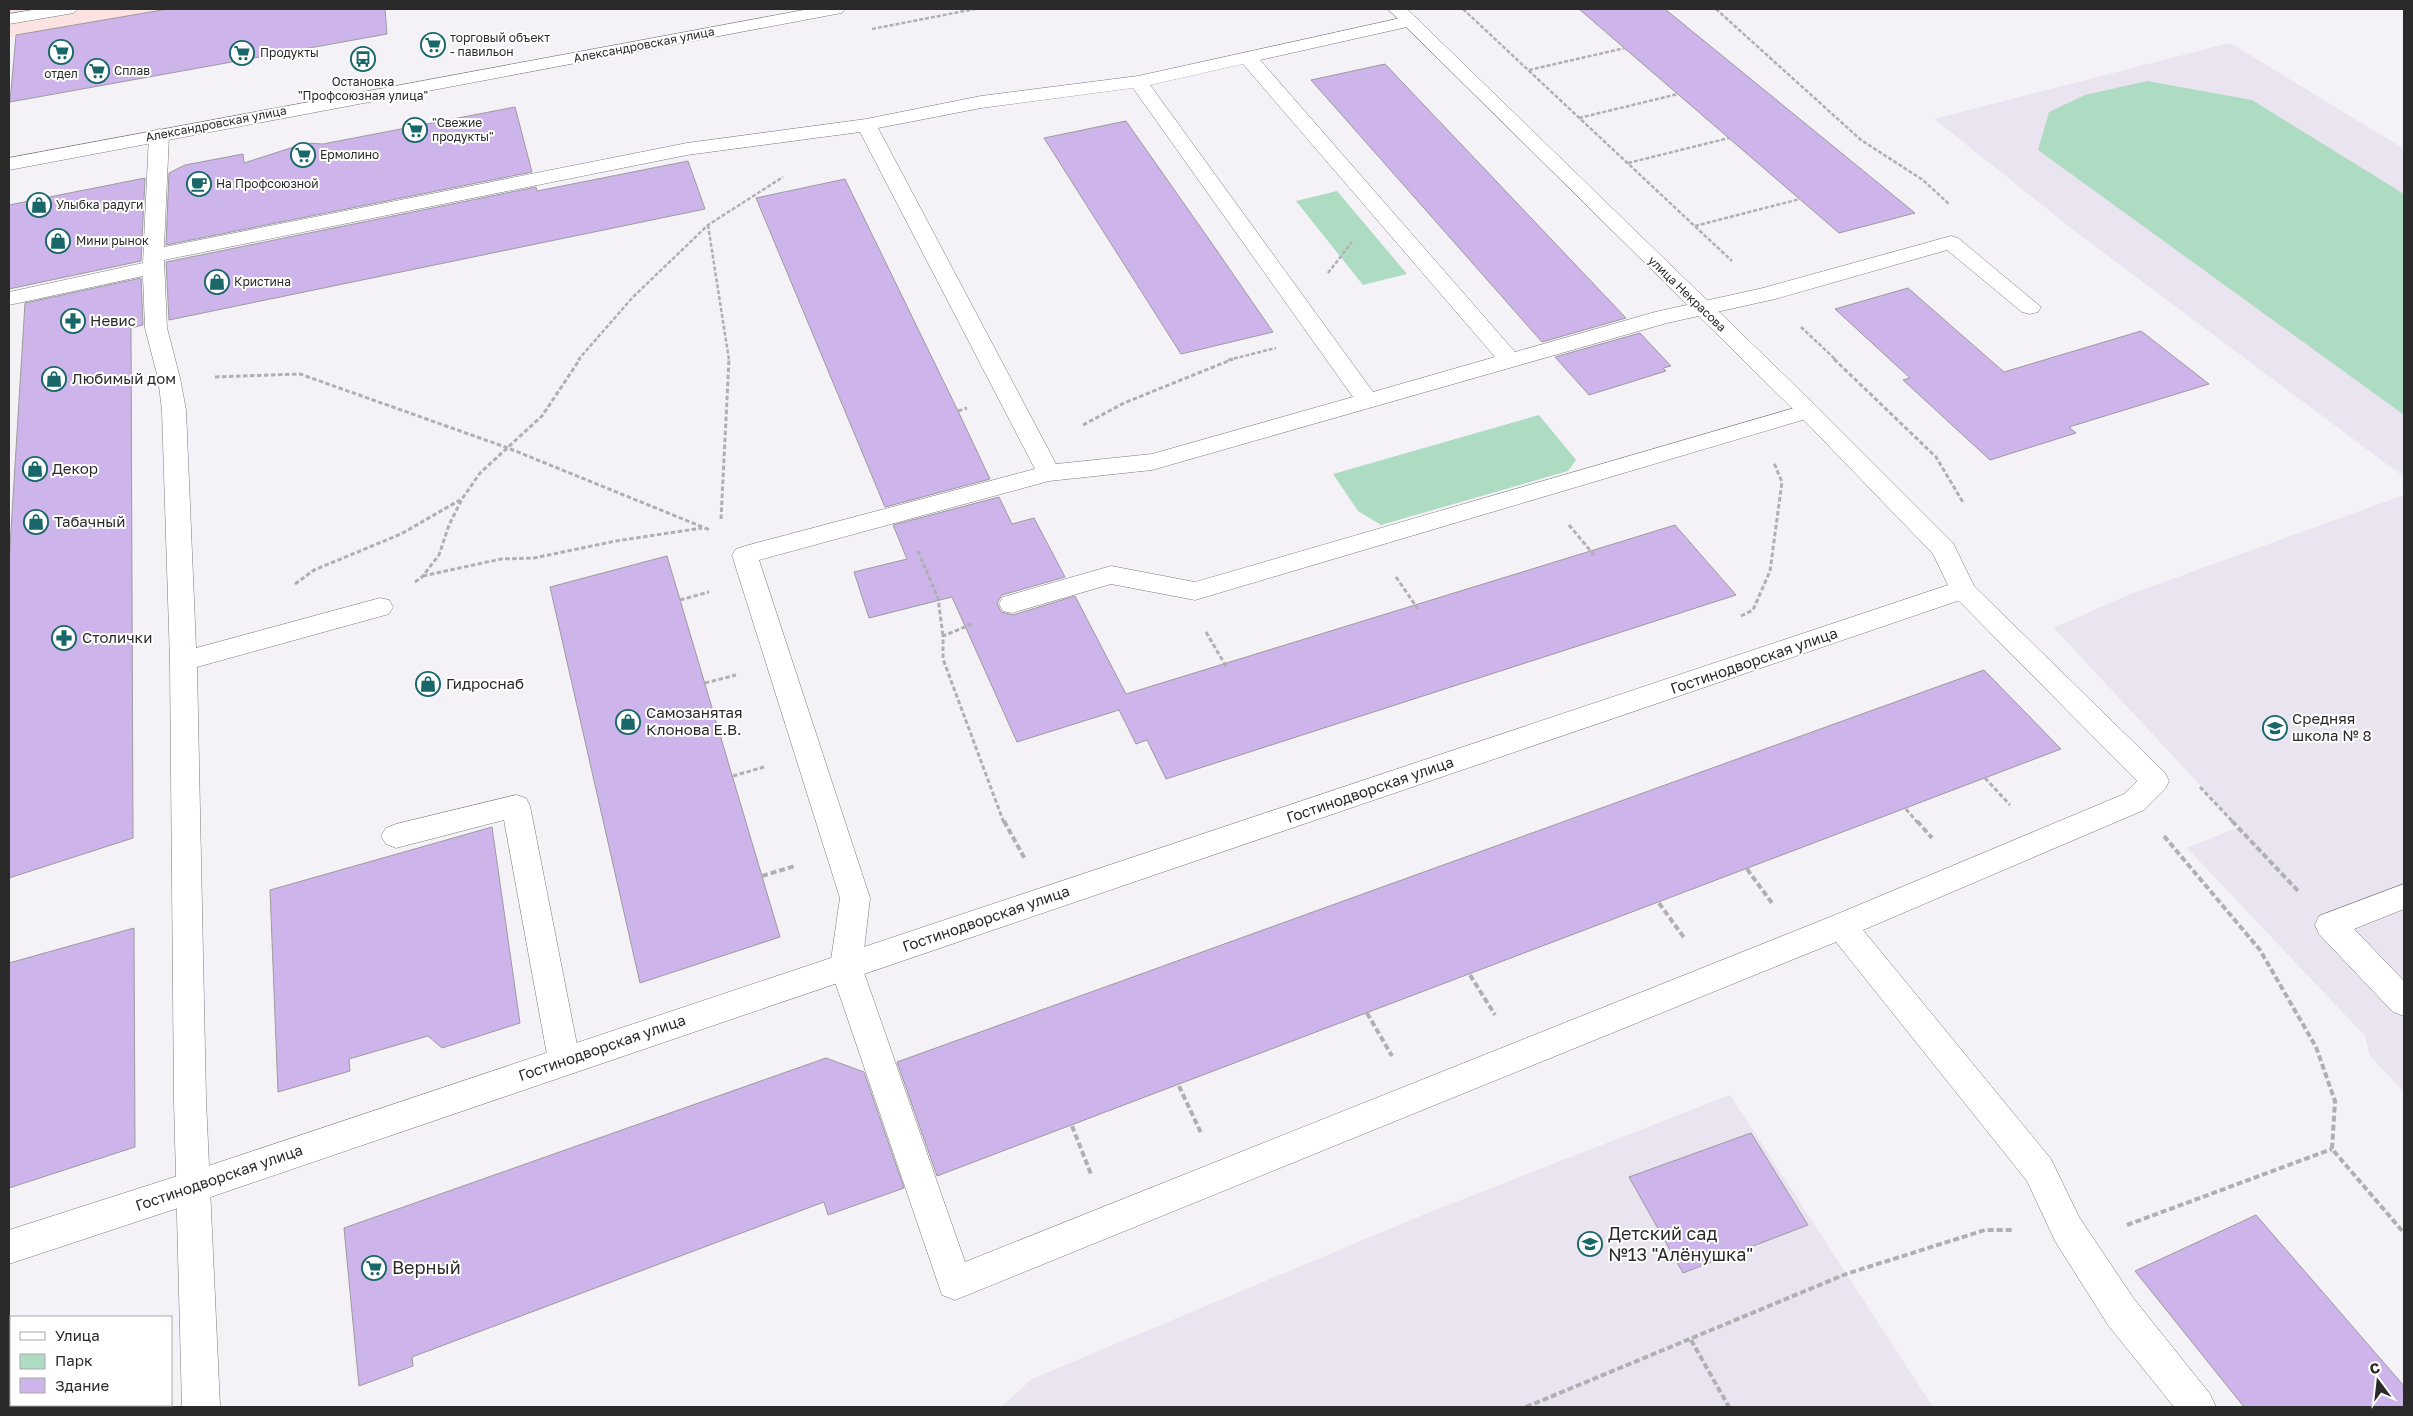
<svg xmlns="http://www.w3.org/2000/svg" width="2413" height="1416" font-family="'Golos Text',sans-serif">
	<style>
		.built { fill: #e9e4ef }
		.industrial { fill: #fde2e2 }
		.green { fill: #aedcc3 }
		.building { fill: #cdb4ea; stroke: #9c9b9e }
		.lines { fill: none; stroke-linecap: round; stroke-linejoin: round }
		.service-casing { stroke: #7a797c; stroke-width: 1 }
		.minor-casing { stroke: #7a797c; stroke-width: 1 }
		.tertiary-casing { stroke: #7a797c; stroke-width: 1 }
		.path-far2 { stroke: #b0afb2; stroke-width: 2.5; stroke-dasharray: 4 2; stroke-linecap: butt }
		.path-far1 { stroke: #b0afb2; stroke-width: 3; stroke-dasharray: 4.5 2.5; stroke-linecap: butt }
		.path { stroke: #b0afb2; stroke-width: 4; stroke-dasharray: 6 3; stroke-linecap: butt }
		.service { fill: #fff; fill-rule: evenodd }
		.minor { fill: #fff; fill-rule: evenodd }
		.tertiary { fill: #fff; fill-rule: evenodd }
		.labels { text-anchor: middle; stroke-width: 4; stroke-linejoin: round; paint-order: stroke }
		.far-poi-label { font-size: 12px; fill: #2a2a2b; stroke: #fff; text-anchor: start }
		.far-street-label { font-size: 12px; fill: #2a2a2b; stroke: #fff }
		.poi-label { font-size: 15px; fill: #2a2a2b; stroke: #fff; text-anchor: start }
		.street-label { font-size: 15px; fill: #2a2a2b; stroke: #fff }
		.near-poi-label { font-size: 18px; fill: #2a2a2b; stroke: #fff; text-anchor: start }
	</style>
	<rect width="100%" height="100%" fill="#f4f2f6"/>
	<g class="built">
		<path d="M2230,43L2404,149V477L2071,228L1934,119Z"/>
		<path d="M2404,495V1092L2370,1056L2365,1036L2187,848L2239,827L2054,628L2128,595Z"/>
		<path d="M1730,1095L1933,1407H1001L1032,1379L1425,1214Z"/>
	</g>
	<path class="industrial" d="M9,9H174L9,37Z"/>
	<g class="green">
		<path d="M2147,81L2252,100L2404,194V415L2038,150L2049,112L2085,95Z"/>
		<path d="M1337,191L1407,274L1363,285L1296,201Z"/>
		<path d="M1539,415L1576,460L1568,471L1381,525L1358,511L1333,474Z"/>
	</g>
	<g class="building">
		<path d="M168,9H385L387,34L10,102L16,35Z"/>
		<path d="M1579,9H1665L1915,213L1839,233Z"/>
		<path d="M1385,64L1626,318L1542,342L1311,80Z"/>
		<path d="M515,107L532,172L166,245L169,173L185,165L243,154L244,163L306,143L323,144Z"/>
		<path d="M1126,121L1213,245L1273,332L1181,354L1044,138Z"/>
		<path d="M688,161L705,209L169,320L166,262L536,187L537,191Z"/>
		<path d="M145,178L141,261L9,289V205Z"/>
		<path d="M845,179L958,411L990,479L885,507L756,198Z"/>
		<path d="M141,278L143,325L131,328L133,838L9,878V563L25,303Z"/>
		<path d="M1908,288L2004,372L2141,331L2209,384L2069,427L2076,433L1990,460L1903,380L1910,378L1835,309Z"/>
		<path d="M1640,333L1671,366L1663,368L1666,371L1589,395L1555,357Z"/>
		<path d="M999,497L1012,524L1034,518L1065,577L1002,595L997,603L1001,612L1013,615L1075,596L1126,694L1675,525L1736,595L1166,779L1147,740L1136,744L1119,710L1017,742L952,597L869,618L854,572L907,559L893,525Z"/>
		<path d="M667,556L780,937L640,983L550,587Z"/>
		<path d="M1984,670L2061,749L937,1176L897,1062Z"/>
		<path d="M492,827L520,1023L442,1048L428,1036L349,1059L350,1071L278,1092L270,890Z"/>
		<path d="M134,928L135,1147L9,1188V963Z"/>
		<path d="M826,1058L864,1072L904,1188L828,1215L824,1202L412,1357L413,1366L359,1386L344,1228Z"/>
		<path d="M1751,1133L1808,1225L1683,1273L1629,1177Z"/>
		<path d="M2256,1215L2404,1386V1407H2244L2135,1271Z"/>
	</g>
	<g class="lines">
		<defs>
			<g id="service">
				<path d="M38,9H77L74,13L68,14L9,24V14Z"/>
				<path d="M1410,16L1416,17L1419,21L1416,25L1260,60L1515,352L1655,312L1763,288L1951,236L1958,238L2041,307L2038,312L2030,314L2022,312L1947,250L1775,299L1667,323L1152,470L1049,481L759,560L870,898L862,967L965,1262L1830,917L2124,794L2137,781L1954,596L1950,590L1954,584L1963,581L1972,584L2165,773L2169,781L2165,789L2144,810L1863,930L2051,1159L2079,1217L2134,1299L2210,1394L2216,1407H2174L2108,1325L2055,1241L2027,1181L1836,942L955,1300L942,1295L830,967L840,898L732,555L736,549L745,546L1035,469L860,132L687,155L164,260L167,328L180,378L186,410L196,648L380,598L389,600L393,607L389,614L197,667L206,1100L220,1407H182L174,1100L170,661L162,410L158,378L145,328L143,276L9,305V292L143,263L149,135L152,131L159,129L166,131L169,135L164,247L687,143L866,119L981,96L1138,76ZM1243,64L1495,357L1373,392L1150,85ZM1133,88L1353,397L1152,454L1056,464L878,128L981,108Z"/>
				<path d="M1808,404L1816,406L1820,411L1816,416L1195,600L1111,584L1012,613L1003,611L999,604L1003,597L1111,566L1195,582Z"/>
				<path d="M516,795L526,798L530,806L580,1060L575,1070L564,1074L553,1070L548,1060L504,820L396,848L386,844L381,836L386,828L396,824Z"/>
				<path d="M2404,884V909L2354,929L2404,981V1016L2393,1012L2319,934L2315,925L2319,916Z"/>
			</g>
			<path id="minor" d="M1388,9H1407L1816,406L1953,543L1976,590L1972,596L193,1203L9,1264V1230L193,1171L1948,585L1933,554L1800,416Z"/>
			<path id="tertiary" d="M809,9H845L842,13L836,14L9,170V158Z"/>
		</defs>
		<use href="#service" class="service-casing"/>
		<use href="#minor" class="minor-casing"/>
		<use href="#tertiary" class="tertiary-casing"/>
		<g class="path-far2">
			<path d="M1463,9L1732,261"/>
			<path d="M1716,9L1861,140L1923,180L1949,204"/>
			<path d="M872,29L975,9"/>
			<path d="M1529,70L1625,48"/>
			<path d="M1579,118L1678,94"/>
			<path d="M1628,163L1729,138"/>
			<path d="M708,225L729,360"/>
			<path d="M1695,226L1800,199"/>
			<path d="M1328,273L1352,242"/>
			<path d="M1801,327L1836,360"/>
			<path d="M578,360L633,297L708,225L783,177"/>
			<path d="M1228,360L1276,348"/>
		</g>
		<g class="path-far1">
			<path d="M1834,359L1936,457L1964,504"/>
			<path d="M215,377L300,374L508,448L710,530"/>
			<path d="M958,411L967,408"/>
			<path d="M1083,425L1124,403L1233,359"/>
			<path d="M721,519L729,359"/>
			<path d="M1569,525L1594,555"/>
			<path d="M918,551L938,598L943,636"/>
			<path d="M423,576L501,559L534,558L616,541L702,528"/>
			<path d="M1396,577L1418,609"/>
			<path d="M415,582L422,577L439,555L449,525L462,499L480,473L542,416L580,359"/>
			<path d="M295,584L314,570L401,534L460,500"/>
			<path d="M680,600L709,592"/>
			<path d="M1741,616L1753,610L1770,571L1782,482L1774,463"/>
			<path d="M972,624L943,636V659L1004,823"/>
			<path d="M1206,632L1227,668"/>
			<path d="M705,683L736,675"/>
			<path d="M733,776L764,767"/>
			<path d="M1985,778L2010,805"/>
			<path d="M2200,787L2234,823"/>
			<path d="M1906,809L1918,823"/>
		</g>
		<g class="path">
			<path d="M1004,821L1025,859"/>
			<path d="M1917,821L1932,838"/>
			<path d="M2232,821L2299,892"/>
			<path d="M2164,836L2260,950L2316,1047L2335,1101L2332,1149L2404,1233"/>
			<path d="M1747,869L1772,903"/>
			<path d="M762,876L795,866"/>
			<path d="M1659,903L1685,939"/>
			<path d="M1470,975L1495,1015"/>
			<path d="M1367,1013L1392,1056"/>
			<path d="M1179,1086L1201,1133"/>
			<path d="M1072,1126L1091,1174"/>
			<path d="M2127,1225L2332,1149"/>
			<path d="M1691,1340L1729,1407"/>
			<path d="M1526,1407L1846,1274L1985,1230H2013"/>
		</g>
		<use href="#service" class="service"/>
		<use href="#minor" class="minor"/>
		<use href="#tertiary" class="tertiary"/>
	</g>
	<defs>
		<symbol id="supermarket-ring" viewBox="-11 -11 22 22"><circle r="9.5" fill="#fff" stroke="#196769" stroke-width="1.5"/><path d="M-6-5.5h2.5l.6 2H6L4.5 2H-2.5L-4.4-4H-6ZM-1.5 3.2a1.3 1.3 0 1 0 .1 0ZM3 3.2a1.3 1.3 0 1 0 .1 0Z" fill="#196769"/></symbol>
		<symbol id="bus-ring" viewBox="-11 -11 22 22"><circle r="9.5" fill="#fff" stroke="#196769" stroke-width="1.5"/><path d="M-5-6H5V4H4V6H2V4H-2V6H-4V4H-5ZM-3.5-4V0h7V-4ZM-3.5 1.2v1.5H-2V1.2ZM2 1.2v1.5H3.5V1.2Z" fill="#196769"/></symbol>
		<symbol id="cafe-ring" viewBox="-11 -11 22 22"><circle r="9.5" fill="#fff" stroke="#196769" stroke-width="1.5"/><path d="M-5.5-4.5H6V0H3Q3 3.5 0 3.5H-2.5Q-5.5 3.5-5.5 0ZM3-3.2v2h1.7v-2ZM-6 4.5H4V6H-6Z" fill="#196769"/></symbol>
		<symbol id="shop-ring" viewBox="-11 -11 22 22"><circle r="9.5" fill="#fff" stroke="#196769" stroke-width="1.5"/><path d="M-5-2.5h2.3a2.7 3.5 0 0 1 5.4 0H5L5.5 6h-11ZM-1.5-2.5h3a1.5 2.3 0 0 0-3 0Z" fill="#196769"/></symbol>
		<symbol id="pharmacy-ring" viewBox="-11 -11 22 22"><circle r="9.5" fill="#fff" stroke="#196769" stroke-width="1.5"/><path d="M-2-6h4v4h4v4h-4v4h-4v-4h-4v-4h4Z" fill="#196769"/></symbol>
		<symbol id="school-ring" viewBox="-11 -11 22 22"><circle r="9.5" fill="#fff" stroke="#196769" stroke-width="1.5"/><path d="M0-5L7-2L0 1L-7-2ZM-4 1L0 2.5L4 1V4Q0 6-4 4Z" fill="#196769"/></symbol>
	</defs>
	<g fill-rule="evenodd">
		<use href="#supermarket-ring" x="419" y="31" width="28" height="28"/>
		<use href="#supermarket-ring" x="47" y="38" width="28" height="28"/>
		<use href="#supermarket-ring" x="228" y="39" width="28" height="28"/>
		<use href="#bus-ring" x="349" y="45" width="28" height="28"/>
		<use href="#supermarket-ring" x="83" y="57" width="28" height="28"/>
		<use href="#supermarket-ring" x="401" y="116" width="28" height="28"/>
		<use href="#supermarket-ring" x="289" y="141" width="28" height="28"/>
		<use href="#cafe-ring" x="185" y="170" width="28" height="28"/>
		<use href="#shop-ring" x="25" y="191" width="28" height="28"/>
		<use href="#shop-ring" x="44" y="227" width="28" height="28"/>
		<use href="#shop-ring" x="203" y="268" width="28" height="28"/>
		<use href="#pharmacy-ring" x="59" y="307" width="28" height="28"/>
		<use href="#shop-ring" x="40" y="365" width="28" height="28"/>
		<use href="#shop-ring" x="21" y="455" width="28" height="28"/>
		<use href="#shop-ring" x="22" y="508" width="28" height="28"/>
		<use href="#pharmacy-ring" x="50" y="624" width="28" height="28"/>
		<use href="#shop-ring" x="414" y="670" width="28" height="28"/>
		<use href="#shop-ring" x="614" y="708" width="28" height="28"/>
		<use href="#school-ring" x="2261" y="714" width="28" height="28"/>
		<use href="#school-ring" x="1576" y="1230" width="28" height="28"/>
		<use href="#supermarket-ring" x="360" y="1254" width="28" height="28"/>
	</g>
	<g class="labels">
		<g class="far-poi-label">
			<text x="450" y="42">торговый объект<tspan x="450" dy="14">- павильон</tspan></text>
			<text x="260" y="57">Продукты</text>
			<text x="114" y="75">Сплав</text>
			<text x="61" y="78" text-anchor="middle">отдел</text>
			<text x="363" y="86" text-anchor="middle">Остановка<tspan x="363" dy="14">"Профсоюзная улица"</tspan></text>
			<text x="432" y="127">"Свежие<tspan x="432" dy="14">продукты"</tspan></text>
			<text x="320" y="159">Ермолино</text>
			<text x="216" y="188">На Профсоюзной</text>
			<text x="56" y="209">Улыбка радуги</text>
			<text x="76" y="245">Мини рынок</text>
			<text x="234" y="286">Кристина</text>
		</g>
		<g class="far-street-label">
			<text transform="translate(644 45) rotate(-11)" y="4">Александровская улица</text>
			<text transform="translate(216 124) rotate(-11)" y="4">Александровская улица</text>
			<text transform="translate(1687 294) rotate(44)" y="4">улица Некрасова</text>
		</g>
		<g class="poi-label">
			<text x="90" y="326">Невис</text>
			<text x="72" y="384">Любимый дом</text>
			<text x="52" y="474">Декор</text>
			<text x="54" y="527">Табачный</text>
			<text x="82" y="643">Столички</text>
			<text x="446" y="689">Гидроснаб</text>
			<text x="646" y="718">Самозанятая<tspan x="646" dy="17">Клонова Е.В.</tspan></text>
			<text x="2292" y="724">Средняя<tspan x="2292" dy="17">школа № 8</tspan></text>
		</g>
		<g class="street-label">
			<text transform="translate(1754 661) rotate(-19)" y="5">Гостинодворская улица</text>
			<text transform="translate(1370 790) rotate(-19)" y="5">Гостинодворская улица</text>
			<text transform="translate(986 919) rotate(-19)" y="5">Гостинодворская улица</text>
			<text transform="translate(602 1048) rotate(-19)" y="5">Гостинодворская улица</text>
			<text transform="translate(219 1178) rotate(-19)" y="5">Гостинодворская улица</text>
		</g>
		<g class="near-poi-label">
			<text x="1608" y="1240">Детский сад<tspan x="1608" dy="21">№13 "Алёнушка"</tspan></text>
			<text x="392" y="1274">Верный</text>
		</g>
	</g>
	<rect width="2413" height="1416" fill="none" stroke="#2a2a2b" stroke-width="20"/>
	<rect x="10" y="1316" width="162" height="90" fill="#ffffff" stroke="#aaaaaa"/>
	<rect x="20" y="1332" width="25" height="8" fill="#ffffff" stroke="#aaaaaa"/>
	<text x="55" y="1341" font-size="15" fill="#2a2a2b">Улица</text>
	<rect x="20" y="1354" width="25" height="15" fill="#aedcc3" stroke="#aaaaaa"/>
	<text x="55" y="1366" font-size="15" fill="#2a2a2b">Парк</text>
	<rect x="20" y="1378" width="25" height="15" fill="#cdb4ea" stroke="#aaaaaa"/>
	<text x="55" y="1391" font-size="15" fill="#2a2a2b">Здание</text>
	<g transform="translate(2378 1381) rotate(345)" stroke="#ffffff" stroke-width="4" paint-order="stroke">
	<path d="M0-4L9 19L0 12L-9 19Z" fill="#2a2a2b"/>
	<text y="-8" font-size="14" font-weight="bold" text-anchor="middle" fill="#2a2a2b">С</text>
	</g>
</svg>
